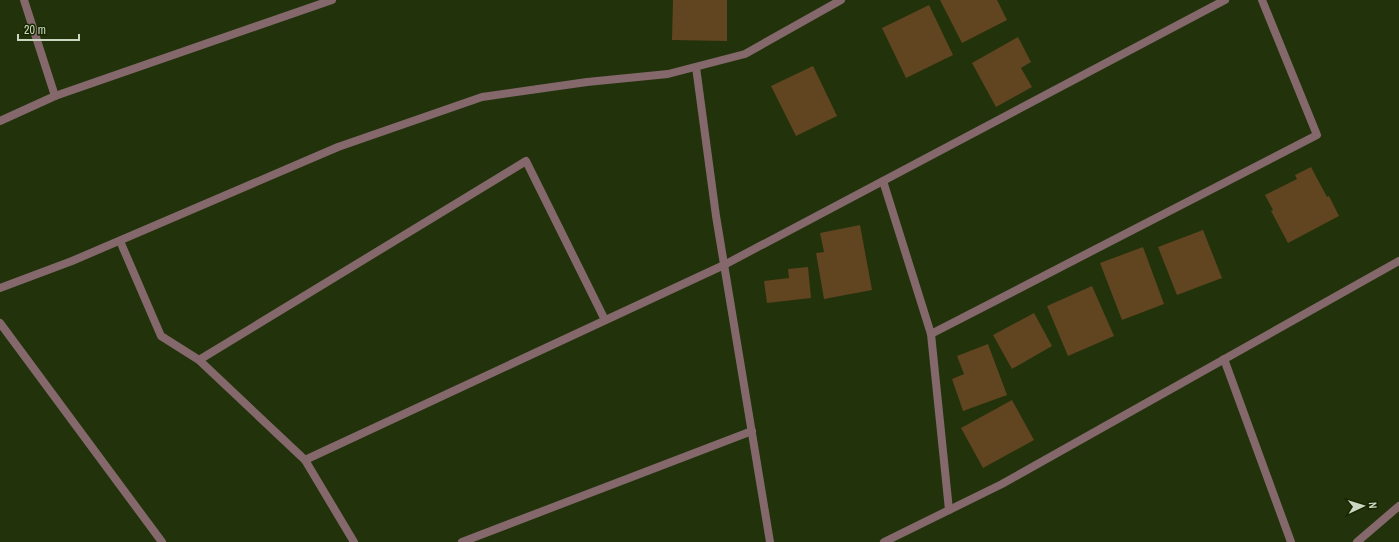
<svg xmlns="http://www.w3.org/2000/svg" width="1399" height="542" font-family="'Archivo Narrow',sans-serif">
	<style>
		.building { fill: #614420 }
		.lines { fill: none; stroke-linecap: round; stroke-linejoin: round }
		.street { stroke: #84686c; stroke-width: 8 }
	</style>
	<rect width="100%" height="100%" fill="#22320b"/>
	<g class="building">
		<path d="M673,0H727V41L672,40Z"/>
		<path d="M940,0H997L1007,20L962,43Z"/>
		<path d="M929,5L953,55L906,78L882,28Z"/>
		<path d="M1018,37L1031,62L1021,68L1032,87L996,107L972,63Z"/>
		<path d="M813,66L837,116L796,136L771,86Z"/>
		<path d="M1311,167L1327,197L1329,196L1339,216L1288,243L1271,211L1273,210L1265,195L1297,179L1295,175Z"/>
		<path d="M860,225L872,290L824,299L816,253L824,252L820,233Z"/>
		<path d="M1203,230L1222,278L1177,295L1158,247Z"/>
		<path d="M1143,247L1164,304L1122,320L1100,263Z"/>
		<path d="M808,267L811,298L767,303L764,281L789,278L788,269Z"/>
		<path d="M1092,286L1114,336L1068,356L1047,306Z"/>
		<path d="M1034,313L1052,346L1012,369L993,335Z"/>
		<path d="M988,344L1007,395L963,411L952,379L964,374L957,356Z"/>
		<path d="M1012,400L1034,440L983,468L961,428Z"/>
	</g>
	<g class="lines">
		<g class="street">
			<path d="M24,0L55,96"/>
			<path d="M696,67L716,216L770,542"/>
			<path d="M0,121L55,96L332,0"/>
			<path d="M883,181L931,334L949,510"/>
			<path d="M120,241L161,336L199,360L305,460L354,542"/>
			<path d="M0,288L72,261L338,147L482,97L587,82L668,74L745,54L841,0"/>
			<path d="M0,323L162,542"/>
			<path d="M931,334L1317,135L1262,0"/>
			<path d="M1224,359L1291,542"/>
			<path d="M199,360L526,161L605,320"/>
			<path d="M305,460L724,265L1225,0"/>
			<path d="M462,542L752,431"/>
			<path d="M884,542L1002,484L1399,261"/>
			<path d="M1357,542L1399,506"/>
		</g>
	</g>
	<g transform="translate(1363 506) rotate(86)" stroke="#182801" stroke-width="3" paint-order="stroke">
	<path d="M0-3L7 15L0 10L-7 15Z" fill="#ccd7c1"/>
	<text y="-6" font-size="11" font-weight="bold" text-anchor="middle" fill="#ccd7c1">N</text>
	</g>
	<path d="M18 34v6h61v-6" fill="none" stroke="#ccd7c1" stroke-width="2"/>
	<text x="24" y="34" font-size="12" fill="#ccd7c1" stroke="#182801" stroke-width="3" paint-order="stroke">20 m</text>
</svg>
